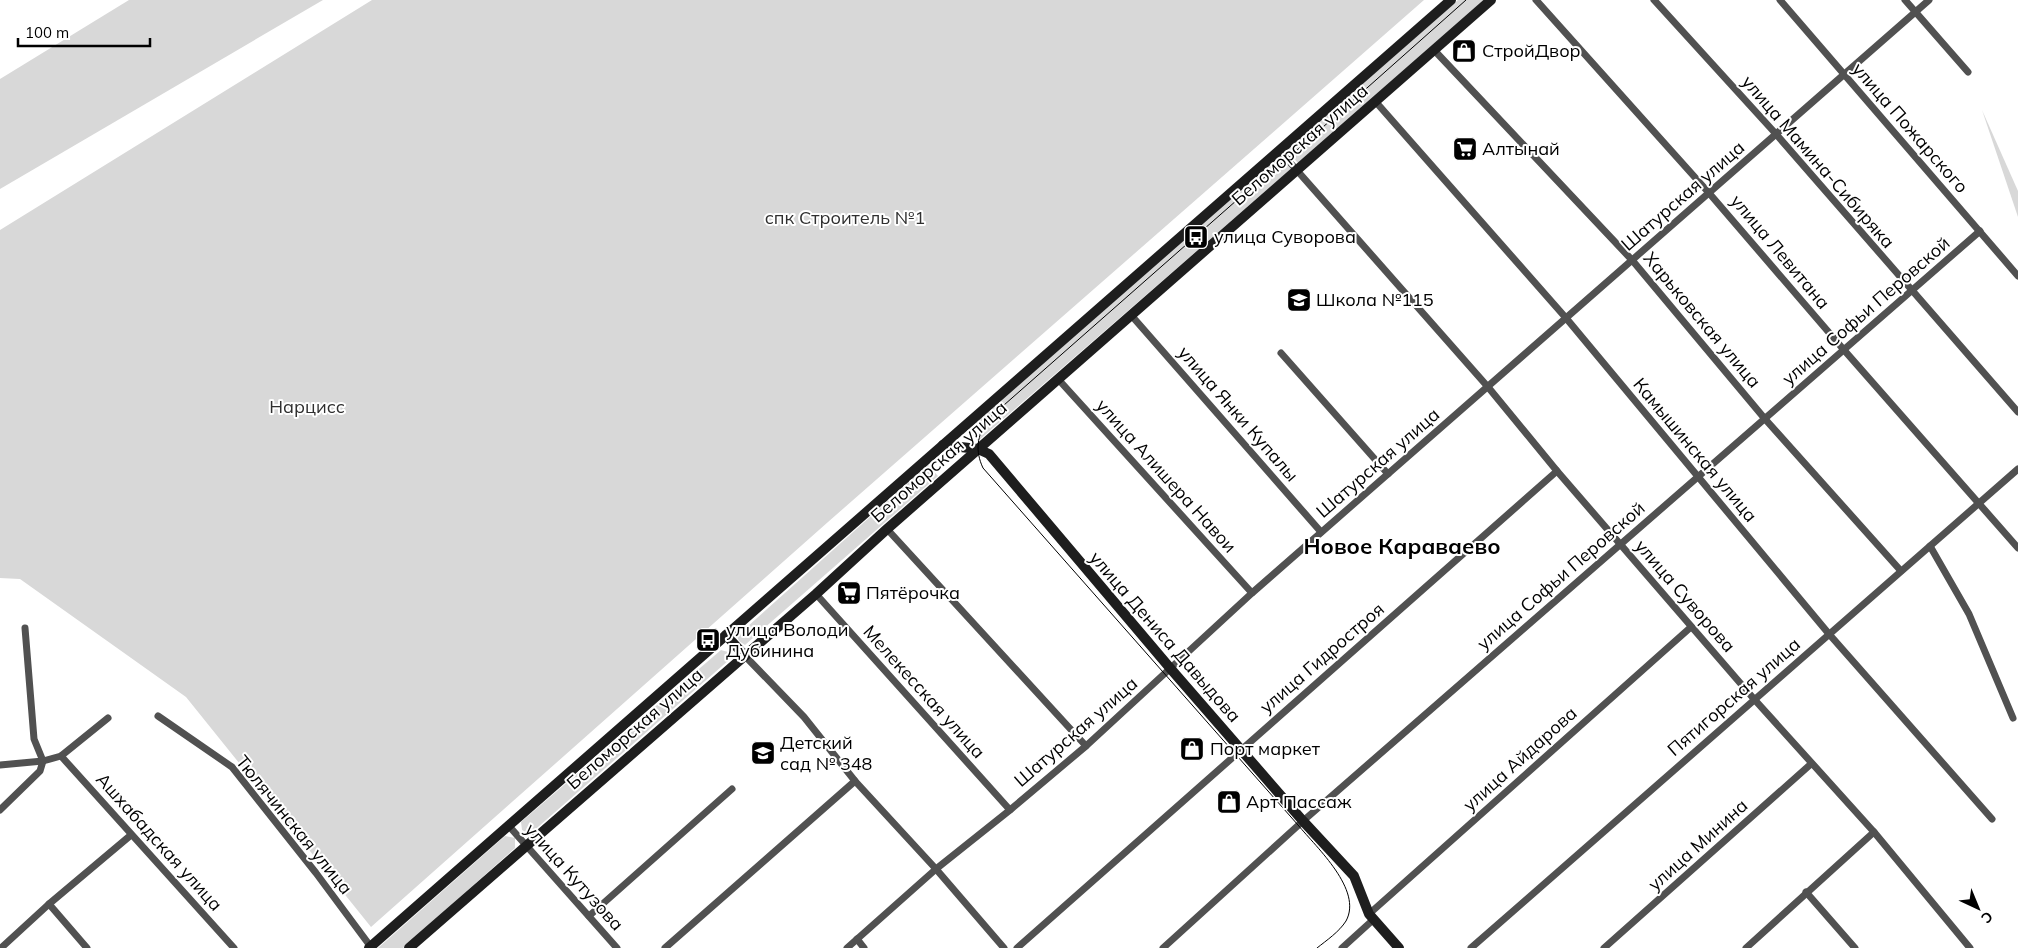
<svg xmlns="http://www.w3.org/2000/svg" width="2018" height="948" font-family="Mulish,sans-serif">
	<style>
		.green { fill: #d8d8d8 }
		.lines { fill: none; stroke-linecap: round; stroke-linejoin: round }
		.street { stroke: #515151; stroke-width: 7 }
		.secondary { stroke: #1e1e1e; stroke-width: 10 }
		.tram { stroke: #000; stroke-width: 1 }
		.labels { text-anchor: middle; stroke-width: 4; stroke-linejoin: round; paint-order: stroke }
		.poi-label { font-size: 18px; fill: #000; stroke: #fff; text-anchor: start }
		.street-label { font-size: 18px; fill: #000; stroke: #fff }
		.park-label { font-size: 18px; fill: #2f2f2f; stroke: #fff }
		.district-label { font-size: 22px; font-weight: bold; fill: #000; stroke: #fff }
	</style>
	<rect width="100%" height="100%" fill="#fff"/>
	<g class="green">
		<path d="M129,0H323L0,189V79Z"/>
		<path d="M372,0H1424L828,522L371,927L186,697L20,579L0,578V230Z"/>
		<path d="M1458,0H1486L1299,164L1286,150Z"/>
		<path d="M1982,110L2018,191V217Z"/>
		<path d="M1280,157L1291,169L978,441L967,428Z"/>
		<path d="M928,465L938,476L745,645L739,641L737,636Z"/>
		<path d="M721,650L728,652L729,660L530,834L522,830L521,822Z"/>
		<path d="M505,836L515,838V848L403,948H378Z"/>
	</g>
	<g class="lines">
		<g class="street">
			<path d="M1536,0L1709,193L1844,350L2018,548"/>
			<path d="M1654,0L1776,134L2018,412"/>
			<path d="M1780,0L2018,276"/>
			<path d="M1905,0L1968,72"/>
			<path d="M1434,50L1632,260L1765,419L1901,571"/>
			<path d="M1375,101L1566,318L1829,634L1992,819"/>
			<path d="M1279,150L1488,387L1557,471L1754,699L1874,832L1970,948"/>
			<path d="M1131,315L1321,532"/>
			<path d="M1281,353L1388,474"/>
			<path d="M1058,379L1252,593"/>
			<path d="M887,529L1086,746"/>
			<path d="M1930,546L1969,614L2013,718"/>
			<path d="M816,594L1010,810"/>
			<path d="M745,656L804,717L855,781L936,869L1004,948"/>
			<path d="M158,716L232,767L316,873L371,947"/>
			<path d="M61,756L234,948"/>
			<path d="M0,765L43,761L61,756L108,718"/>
			<path d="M0,810L40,771L43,761L34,739L25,628"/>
			<path d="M509,826L617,948"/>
			<path d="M1806,892L1855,948"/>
			<path d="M49,904L87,948"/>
			<path d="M1369,914L1691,627"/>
			<path d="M589,916L732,789"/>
			<path d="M857,939L864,948"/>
			<path d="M1,948L49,904L131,835"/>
			<path d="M665,948L855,781"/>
			<path d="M847,948L936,869L1010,810L1086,746L1252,593L1929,0"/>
			<path d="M1017,948L1557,471"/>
			<path d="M1163,948L1303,821L1980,231"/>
			<path d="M1342,948L1374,919"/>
			<path d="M1471,948L2018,469"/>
			<path d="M1604,948L1811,764"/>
			<path d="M1746,948L1874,832"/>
		</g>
		<g class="secondary">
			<path d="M943,445L978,449L989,454L1170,668L1303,821L1354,876L1369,914L1399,948"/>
			<path d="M726,635L745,656"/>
			<path d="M369,948L1451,0"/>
			<path d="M409,948L816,594L887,529L1491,0"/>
		</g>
		<path class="tram" d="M1317,948C1327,940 1339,932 1346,921C1363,890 1317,848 1298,825L983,468C975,451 977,436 987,420L1237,200L1287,159L1466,0"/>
	</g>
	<defs>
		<symbol id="shop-square" viewBox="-11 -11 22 22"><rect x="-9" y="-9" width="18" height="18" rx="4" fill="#000" stroke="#fff"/><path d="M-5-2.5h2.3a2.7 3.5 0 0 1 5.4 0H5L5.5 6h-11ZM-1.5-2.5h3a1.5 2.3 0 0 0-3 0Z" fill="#fff"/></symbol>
		<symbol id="supermarket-square" viewBox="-11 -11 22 22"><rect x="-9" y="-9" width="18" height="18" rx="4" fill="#000" stroke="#fff"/><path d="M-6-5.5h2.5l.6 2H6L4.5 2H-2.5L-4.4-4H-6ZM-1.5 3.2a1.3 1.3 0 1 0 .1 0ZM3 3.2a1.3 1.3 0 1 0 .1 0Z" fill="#fff"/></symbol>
		<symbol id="bus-square" viewBox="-11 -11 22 22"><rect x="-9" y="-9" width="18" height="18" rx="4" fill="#000" stroke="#fff"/><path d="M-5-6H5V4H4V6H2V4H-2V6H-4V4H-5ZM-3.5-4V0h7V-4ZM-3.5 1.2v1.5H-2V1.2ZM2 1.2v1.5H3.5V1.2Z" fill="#fff"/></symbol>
		<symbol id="school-square" viewBox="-11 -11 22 22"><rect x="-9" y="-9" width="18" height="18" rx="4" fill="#000" stroke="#fff"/><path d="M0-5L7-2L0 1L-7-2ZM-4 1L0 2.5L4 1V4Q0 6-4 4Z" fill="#fff"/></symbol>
	</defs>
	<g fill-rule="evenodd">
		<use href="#shop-square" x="1450" y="37" width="28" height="28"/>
		<use href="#supermarket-square" x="1451" y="135" width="28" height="28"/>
		<use href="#bus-square" x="1182" y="223" width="28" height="28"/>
		<use href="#school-square" x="1285" y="286" width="28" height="28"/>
		<use href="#supermarket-square" x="835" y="579" width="28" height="28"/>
		<use href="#bus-square" x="694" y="626" width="28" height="28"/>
		<use href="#shop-square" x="1178" y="735" width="28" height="28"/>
		<use href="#school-square" x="749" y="739" width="28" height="28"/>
		<use href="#shop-square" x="1215" y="788" width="28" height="28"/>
	</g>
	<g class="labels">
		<g class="poi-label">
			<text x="1482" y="57">СтройДвор</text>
			<text x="1482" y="155">Алтынай</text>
			<text x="1214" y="243">улица Суворова</text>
			<text x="1316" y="306">Школа №115</text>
			<text x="866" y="599">Пятёрочка</text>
			<text x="726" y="636">улица Володи<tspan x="726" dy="21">Дубинина</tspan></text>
			<text x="780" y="749">Детский<tspan x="780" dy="21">сад № 348</tspan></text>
			<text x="1210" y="755">Порт маркет</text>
			<text x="1246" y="808">Арт Пассаж</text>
		</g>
		<g class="street-label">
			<text transform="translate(1910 128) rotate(49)" y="6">улица Пожарского</text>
			<text transform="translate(1300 145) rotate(-41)" y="6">Беломорская улица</text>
			<text transform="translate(1818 162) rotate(49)" y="6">улица Мамина-Сибиряка</text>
			<text transform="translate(1683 196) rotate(-41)" y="6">Шатурская улица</text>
			<text transform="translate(1780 252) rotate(50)" y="6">улица Левитана</text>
			<text transform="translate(1866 311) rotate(-41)" y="6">улица Софьи Перовской</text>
			<text transform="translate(1702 320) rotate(50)" y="6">Харьковская улица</text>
			<text transform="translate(1238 414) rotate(49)" y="6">улица Янки Купалы</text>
			<text transform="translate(1695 450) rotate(50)" y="6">Камышинская улица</text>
			<text transform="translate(939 462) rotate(-41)" y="6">Беломорская улица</text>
			<text transform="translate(1378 463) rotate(-41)" y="6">Шатурская улица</text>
			<text transform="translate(1166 476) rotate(48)" y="6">улица Алишера Навои</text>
			<text transform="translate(1561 576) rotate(-41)" y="6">улица Софьи Перовской</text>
			<text transform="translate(1685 596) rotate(49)" y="6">улица Суворова</text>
			<text transform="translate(1165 637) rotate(49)" y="6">улица Дениса Давыдова</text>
			<text transform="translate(1322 658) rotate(-41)" y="6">улица Гидростроя</text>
			<text transform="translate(924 692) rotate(48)" y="6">Мелекесская улица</text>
			<text transform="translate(1734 697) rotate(-41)" y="6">Пятигорская улица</text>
			<text transform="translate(635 729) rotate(-41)" y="6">Беломорская улица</text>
			<text transform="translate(1076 732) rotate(-41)" y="6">Шатурская улица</text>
			<text transform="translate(1520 759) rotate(-42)" y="6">улица Айдарова</text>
			<text transform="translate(294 825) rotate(51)" y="6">Тюлячинская улица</text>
			<text transform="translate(159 842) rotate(48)" y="6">Ашхабадская улица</text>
			<text transform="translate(1698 845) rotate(-42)" y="6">улица Минина</text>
			<text transform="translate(574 877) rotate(48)" y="6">улица Кутузова</text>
		</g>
		<g class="park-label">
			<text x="845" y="224">спк Строитель №1</text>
			<text x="307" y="413">Нарцисс</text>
		</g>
		<g class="district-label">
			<text x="1402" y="554">Новое Караваево</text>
		</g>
	</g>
	<g transform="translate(1978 908) rotate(136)" stroke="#ffffff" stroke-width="4" paint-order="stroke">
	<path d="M0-4L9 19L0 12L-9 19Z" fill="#000000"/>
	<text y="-8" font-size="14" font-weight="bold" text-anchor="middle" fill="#000000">С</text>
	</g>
	<path d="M18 38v8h132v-8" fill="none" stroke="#000000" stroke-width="2.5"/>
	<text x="25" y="38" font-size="15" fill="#000000" stroke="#ffffff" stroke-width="4" paint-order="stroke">100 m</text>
</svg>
